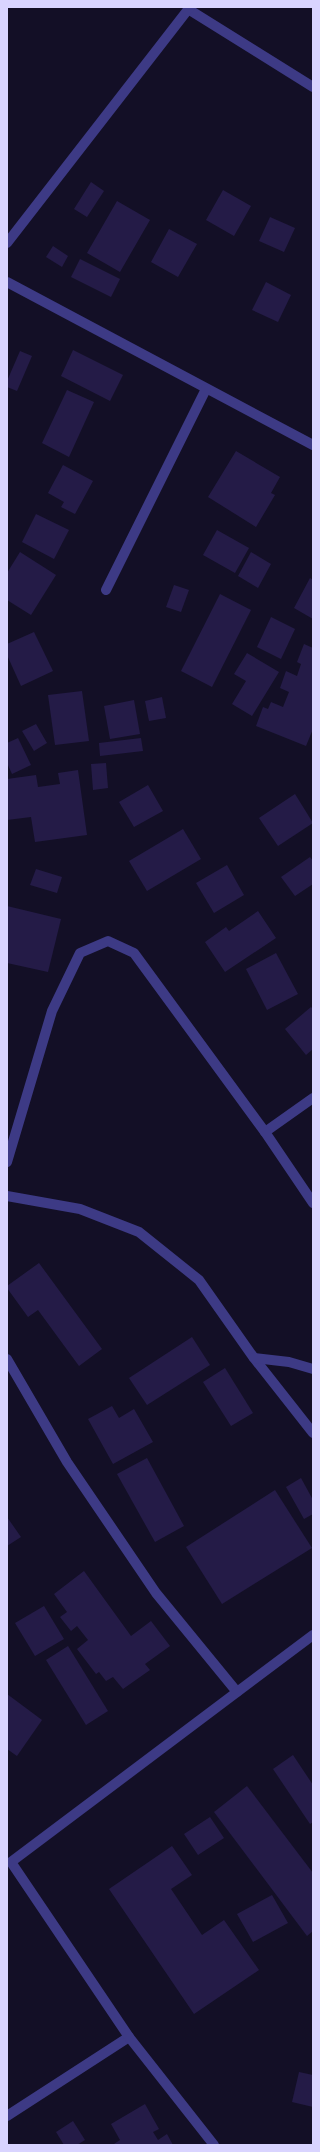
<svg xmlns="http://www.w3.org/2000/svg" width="320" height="2152" font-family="'DejaVu Sans',sans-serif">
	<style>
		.building { fill: #241b47 }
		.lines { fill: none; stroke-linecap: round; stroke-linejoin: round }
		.street { stroke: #3d3a85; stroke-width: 10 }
	</style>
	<rect width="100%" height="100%" fill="#130f26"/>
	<g class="building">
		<path d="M91,182L104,191L87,217L74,209Z"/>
		<path d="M223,190L251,206L234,236L206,220Z"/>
		<path d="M117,201L150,220L120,272L87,253Z"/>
		<path d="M270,217L295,228L284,252L259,241Z"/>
		<path d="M169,229L197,244L178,277L151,262Z"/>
		<path d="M53,246L68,256L62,267L46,257Z"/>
		<path d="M80,259L120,279L111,297L71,277Z"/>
		<path d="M266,282L291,295L278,322L252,310Z"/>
		<path d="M73,350L123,375L110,401L61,376Z"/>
		<path d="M20,351L32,356L17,391L7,387V381Z"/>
		<path d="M67,390L94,402L69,457L42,443Z"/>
		<path d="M236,451L280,477L271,493L275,495L256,527L208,497Z"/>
		<path d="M63,465L93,481L75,514L61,507L64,502L48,493Z"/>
		<path d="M36,514L69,530L54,559L22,542Z"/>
		<path d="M217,530L249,548L235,573L203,555Z"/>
		<path d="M20,552L56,575L31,615L7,600V573Z"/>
		<path d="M251,552L271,564L258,588L238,576Z"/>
		<path d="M310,578L313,580V619L294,608Z"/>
		<path d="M174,585L189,590L181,612L166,607Z"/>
		<path d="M220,594L251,610L212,687L181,671Z"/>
		<path d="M271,617L295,629L281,659L257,647Z"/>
		<path d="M34,632L53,671L21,686L7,655V644Z"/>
		<path d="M304,644L313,648V729L306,746L256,726L263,707L268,709L271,702L283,707L289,692L280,688L286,671L297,676L301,664L297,662Z"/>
		<path d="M247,653L279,672L252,716L232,704L246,681L234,674Z"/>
		<path d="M82,691L89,741L55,745L48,695Z"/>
		<path d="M162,697L166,718L149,721L145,701Z"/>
		<path d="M134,700L140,734L110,739L104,706Z"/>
		<path d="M36,724L47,743L34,751L22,731Z"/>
		<path d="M18,738L31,765L12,774L7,763V743Z"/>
		<path d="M141,738L143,751L100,756L99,743Z"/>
		<path d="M106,763L108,788L93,790L91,764Z"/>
		<path d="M78,770L87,835L35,842L31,817L7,820V779L36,775L38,787L60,784L58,773Z"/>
		<path d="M148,785L163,811L134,827L119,802Z"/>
		<path d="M295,794L313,823L278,846L259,818Z"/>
		<path d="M183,829L201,859L147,891L129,861Z"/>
		<path d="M310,857L313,861V884L295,896L281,877Z"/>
		<path d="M227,865L244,895L214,913L196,883Z"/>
		<path d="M36,869L62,877L57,893L30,885Z"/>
		<path d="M7,906L61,919L48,972L7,963Z"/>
		<path d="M258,911L276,938L225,972L205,942L226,927L229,931Z"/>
		<path d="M276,953L298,994L267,1010L246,969Z"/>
		<path d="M311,1007L313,1009V1049L306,1055L285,1029Z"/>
		<path d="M39,1263L102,1349L79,1366L38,1310L28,1317L7,1288V1286Z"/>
		<path d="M192,1337L210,1365L147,1405L129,1378Z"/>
		<path d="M225,1368L253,1413L231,1426L203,1382Z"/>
		<path d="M112,1406L119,1418L134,1409L153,1442L113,1464L88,1419Z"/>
		<path d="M147,1458L184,1526L155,1542L117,1474Z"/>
		<path d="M301,1478L313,1500V1514L304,1519L286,1487Z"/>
		<path d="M275,1490L312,1548L222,1604L186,1547Z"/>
		<path d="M7,1517L21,1537L7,1546Z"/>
		<path d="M84,1571L131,1636L151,1621L170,1646L145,1664L150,1670L123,1689L113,1677L106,1681L99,1672L96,1674L77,1649L88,1640L77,1626L71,1631L60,1617L67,1612L54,1594Z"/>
		<path d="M44,1606L64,1639L35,1656L15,1623Z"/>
		<path d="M68,1646L108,1711L86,1725L46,1660Z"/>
		<path d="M7,1694L42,1720L17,1756L7,1749Z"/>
		<path d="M293,1755L313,1785V1822L310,1824L273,1769Z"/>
		<path d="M247,1786L313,1873V1931L307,1936L214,1812Z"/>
		<path d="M210,1817L224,1838L198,1855L184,1834Z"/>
		<path d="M172,1846L192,1875L171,1889L202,1935L224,1920L259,1970L194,2014L109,1889Z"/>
		<path d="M272,1895L288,1923L253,1942L237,1914Z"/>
		<path d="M299,2072L313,2075V2107L292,2102Z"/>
		<path d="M145,2104L159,2129L153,2132L158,2140L167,2134L173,2145H115L114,2144L120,2140L111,2124Z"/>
		<path d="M73,2121L85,2140L77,2145H64L56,2132Z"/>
	</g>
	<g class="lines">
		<g class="street">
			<path d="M188,9L313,87"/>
			<path d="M7,243L190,7"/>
			<path d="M7,282L313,445"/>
			<path d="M106,590L206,389"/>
			<path d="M265,1132L313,1098"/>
			<path d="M7,1162L52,1011L80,953L108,941L134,953L265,1132L313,1203"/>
			<path d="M7,1196L80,1209L139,1232L199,1280L254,1358L313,1433"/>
			<path d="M254,1358L289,1362L313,1369"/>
			<path d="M7,1359L67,1462L156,1593L237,1692"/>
			<path d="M7,2116L129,2037"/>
			<path d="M214,2145L129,2037L11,1862L313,1635"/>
		</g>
	</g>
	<rect width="320" height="2152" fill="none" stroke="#d9d4ff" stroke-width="16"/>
</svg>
